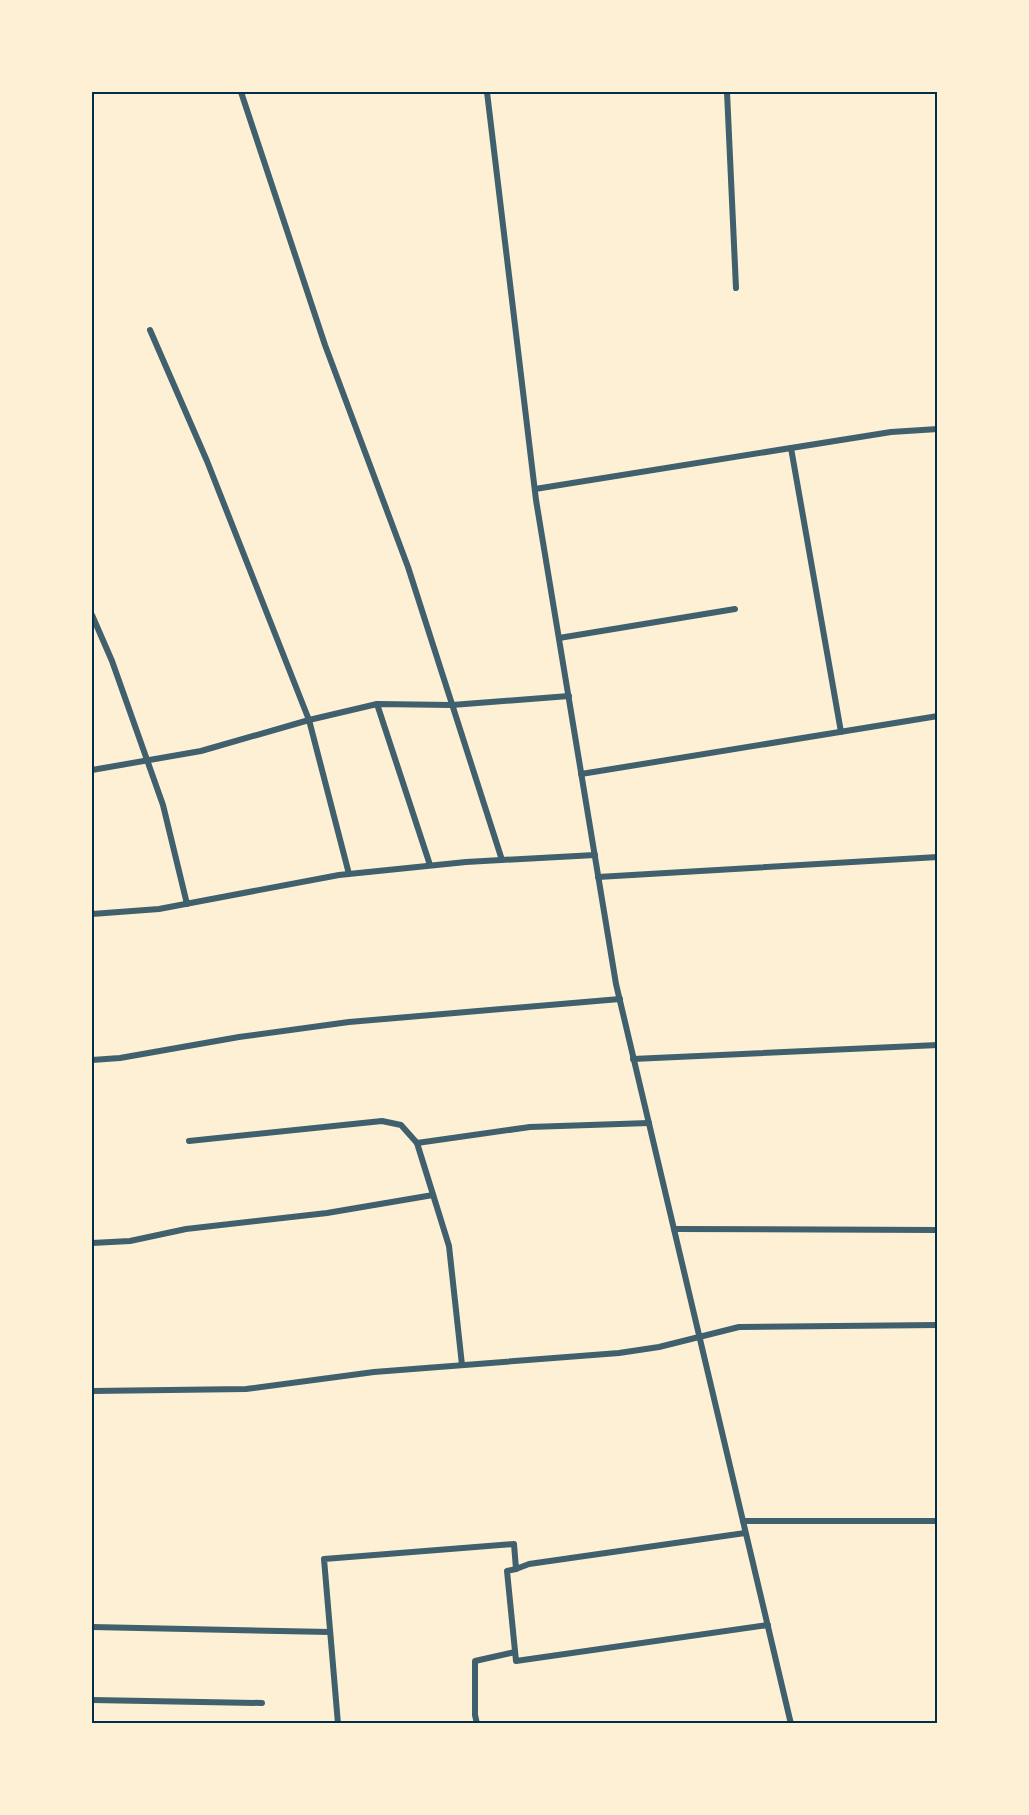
<svg xmlns="http://www.w3.org/2000/svg" width="1029" height="1815" font-family="Lato,sans-serif">
	<style>
		.lines { fill: none; stroke-linecap: round; stroke-linejoin: round }
		.minor { stroke: #3f606c; stroke-width: 6 }
		.neatline { fill: none; stroke: #003049; stroke-width: 2 }
	</style>
	<rect width="100%" height="100%" fill="#fdf0d5"/>
	<g class="lines">
		<g class="minor">
			<path d="M241,92L325,345L408,567L502,860"/>
			<path d="M487,92L536,500L616,984L791,1724"/>
			<path d="M727,92L736,288"/>
			<path d="M150,330L207,461L309,720L349,874"/>
			<path d="M791,448L841,732"/>
			<path d="M535,489L891,432L938,429"/>
			<path d="M92,615L112,661L163,805L187,904"/>
			<path d="M559,638L735,609"/>
			<path d="M377,704L430,865"/>
			<path d="M92,770L201,751L309,720L377,704L452,705L569,696"/>
			<path d="M581,774L938,716"/>
			<path d="M598,877L938,857"/>
			<path d="M92,914L159,909L339,875L466,862L595,855"/>
			<path d="M633,1059L938,1045"/>
			<path d="M92,1060L120,1058L239,1037L349,1022L620,999"/>
			<path d="M189,1141L382,1121L401,1125L417,1143L530,1127L649,1123"/>
			<path d="M417,1143L449,1246L462,1365"/>
			<path d="M674,1229L938,1230"/>
			<path d="M92,1243L130,1241L186,1229L327,1213L433,1195"/>
			<path d="M92,1391L246,1389L374,1372L619,1353L659,1347L739,1327L938,1325"/>
			<path d="M743,1521H938"/>
			<path d="M516,1569L507,1571L516,1661L768,1625"/>
			<path d="M92,1627L330,1632"/>
			<path d="M92,1700L262,1703"/>
			<path d="M338,1724L324,1559L514,1544L516,1569L529,1564L745,1533"/>
			<path d="M477,1724L475,1715V1661L515,1652"/>
		</g>
	</g>
	<rect width="1029" height="1815" fill="none" stroke="#fdf0d5" stroke-width="186"/>
	<rect x="93" y="93" width="843" height="1629" class="neatline"/>
</svg>
